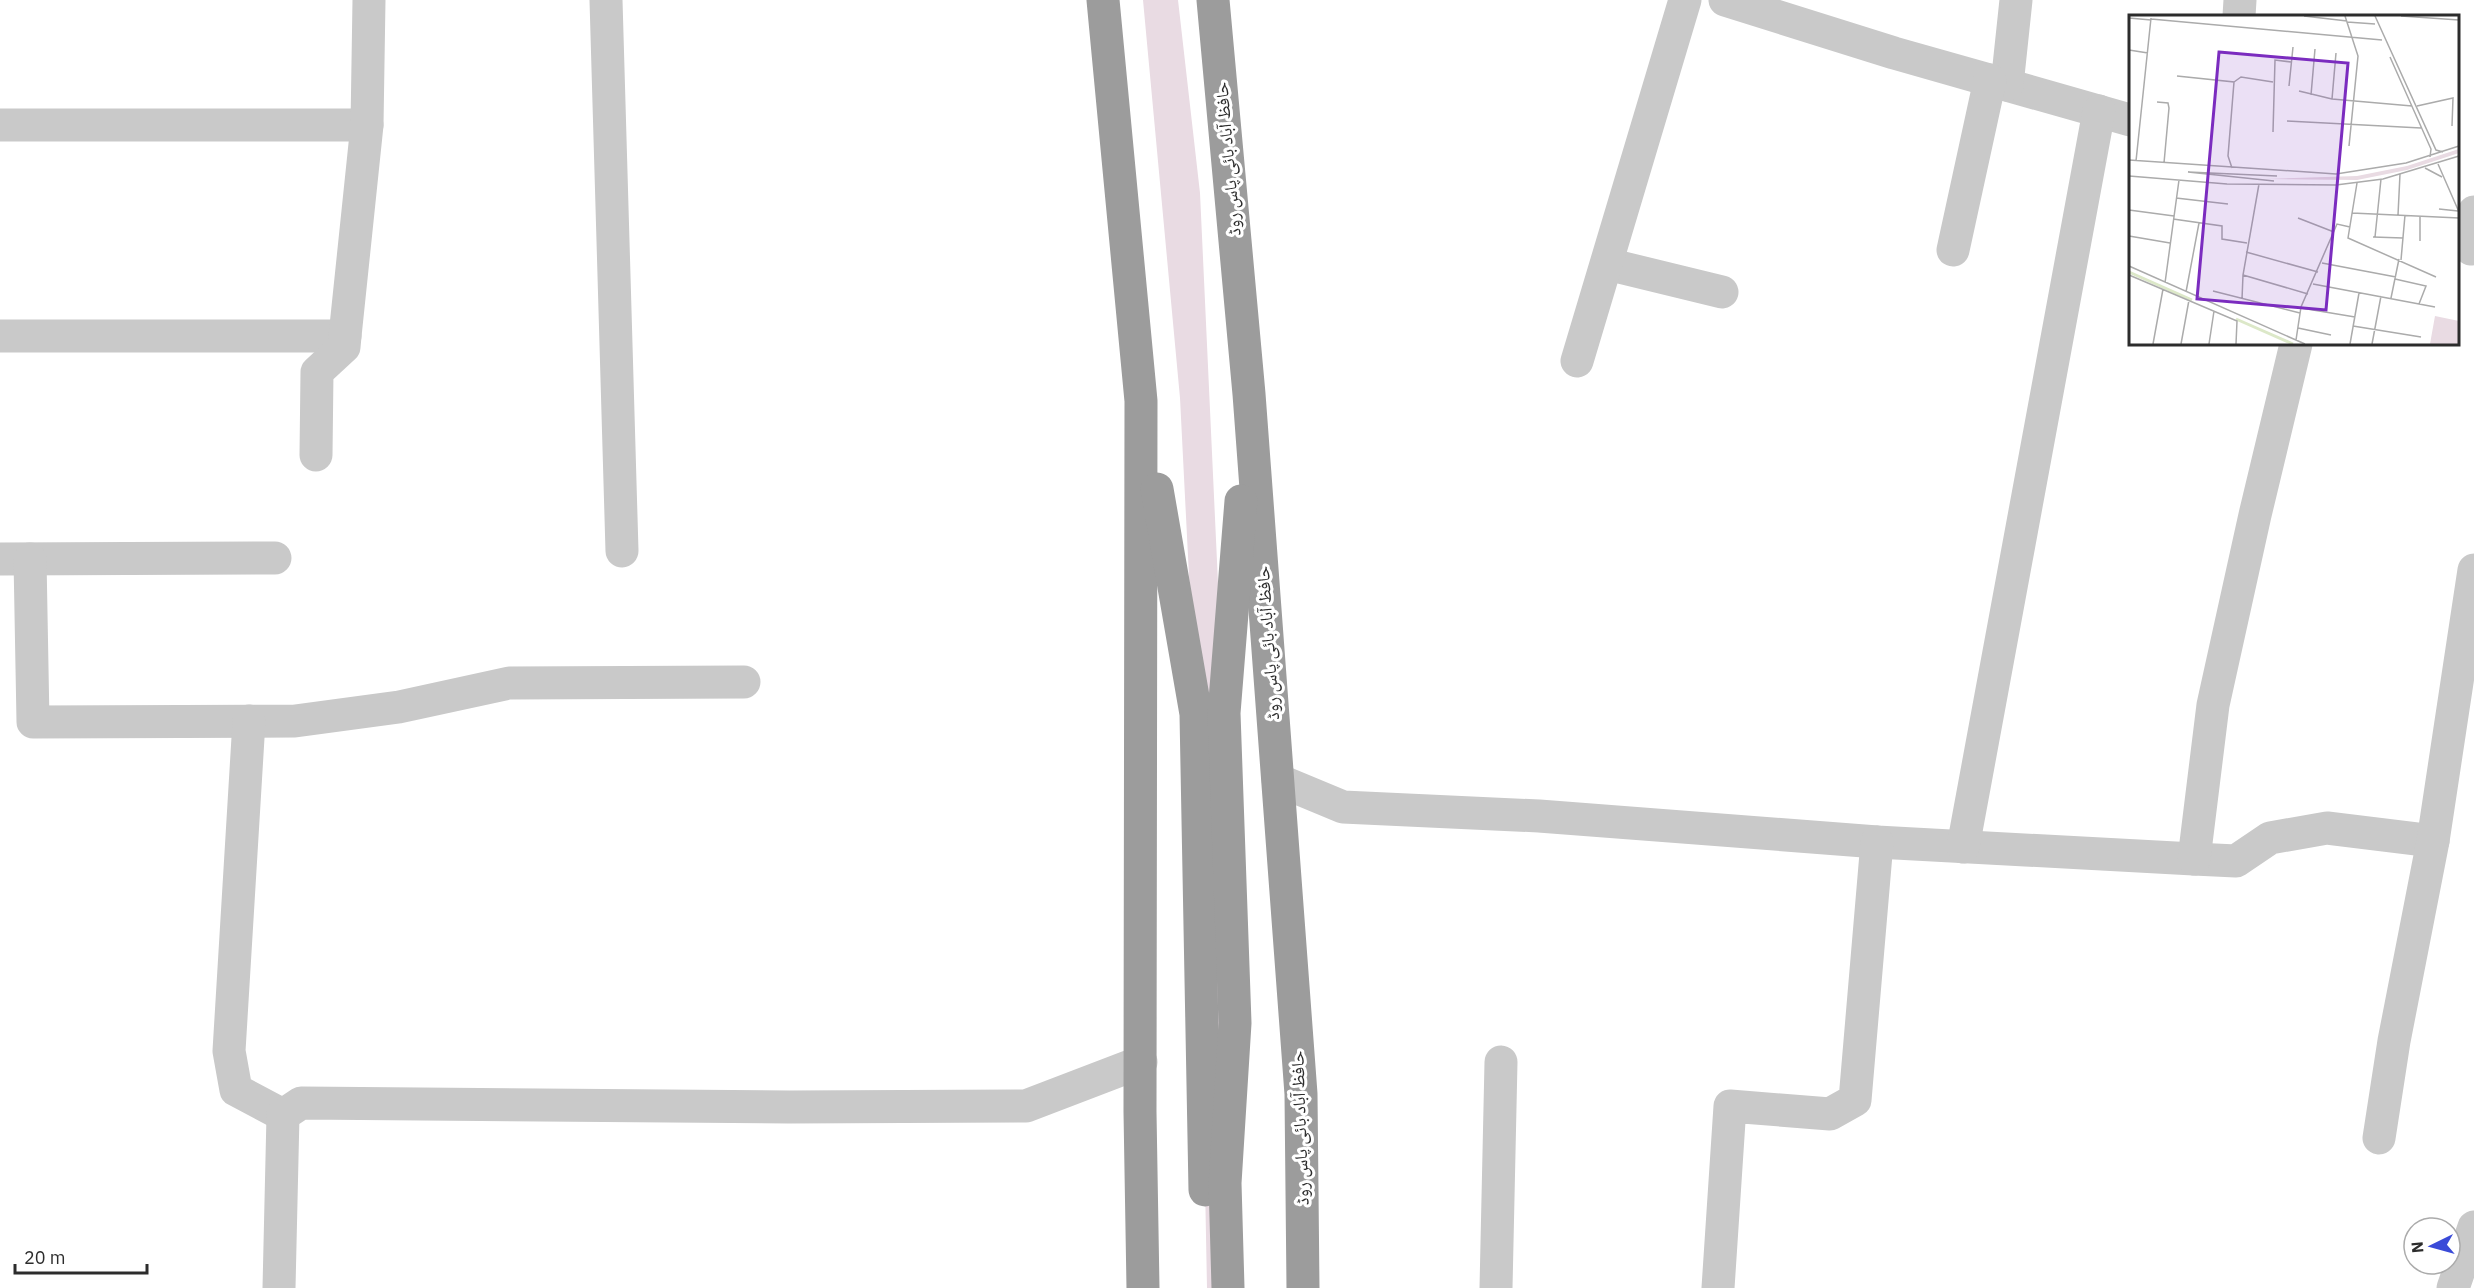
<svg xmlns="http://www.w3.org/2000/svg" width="2474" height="1288" font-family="'IBM Plex Sans','Noto Naskh Arabic',sans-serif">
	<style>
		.green { fill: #e9dbe3 }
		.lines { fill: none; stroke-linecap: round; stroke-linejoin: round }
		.minor { stroke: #c9c9c9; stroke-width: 33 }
		.trunk { stroke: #9c9c9c; stroke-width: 33 }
		.labels { text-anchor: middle; stroke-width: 6; stroke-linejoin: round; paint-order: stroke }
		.street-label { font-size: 18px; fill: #2c2c2c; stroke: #fff }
		.inset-river { fill: none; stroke: #dce8c8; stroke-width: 3 }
		.inset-road { fill: none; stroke: #ababab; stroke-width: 1.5 }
		.view { fill: #7b2cbf; fill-opacity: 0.15; stroke: #7b2cbf; stroke-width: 3 }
		.inset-edge { fill: none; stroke: #2c2c2c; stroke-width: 3 }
	</style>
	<rect width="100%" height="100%" fill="#fff"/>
	<path class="green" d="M1143,0H1178L1200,193L1224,713L1228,1288H1207L1196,714L1180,398Z"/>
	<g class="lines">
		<g class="minor">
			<path d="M606,0L622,551"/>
			<path d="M1725,0L1894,53L2130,120"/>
			<path d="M2239,16L2240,0"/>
			<path d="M2007,85L2016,0"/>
			<path d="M0,125H367"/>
			<path d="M2471,249L2474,212"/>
			<path d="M1953,250L1990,80"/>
			<path d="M1607,264L1722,292"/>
			<path d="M0,336H345"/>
			<path d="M1577,361L1685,0"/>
			<path d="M316,455L317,372L344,347L345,336L367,125L369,0"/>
			<path d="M0,559L275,558"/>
			<path d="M30,559L33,722L295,721L399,707L509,683L744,682"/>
			<path d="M249,721L229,1051L236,1090L283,1115"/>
			<path d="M1278,780L1343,807L1539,816L1877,842L2194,859L2236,861L2270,838L2327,828L2433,841"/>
			<path d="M1963,847L2099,111"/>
			<path d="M2194,859L2213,705L2255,515L2296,344"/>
			<path d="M2379,1138L2394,1041L2433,841L2474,570"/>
			<path d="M279,1288L283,1115L301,1103L789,1107L1026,1106L1141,1062"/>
			<path d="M1496,1288L1501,1062"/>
			<path d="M1718,1288L1730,1106L1830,1114L1855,1100L1877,842"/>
			<path d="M2453,1288L2474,1227"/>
		</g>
		<g class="trunk">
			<path d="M1103,0L1141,401L1140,1112L1143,1288"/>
			<path d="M1213,0L1249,394L1301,1094L1303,1288"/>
			<path d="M1157,489L1196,714L1205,1190"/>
			<path d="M1228,1288L1225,1183L1235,1023L1224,713L1241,501"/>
		</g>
	</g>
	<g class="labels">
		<g class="street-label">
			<text transform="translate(1228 159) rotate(-95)" y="6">حافظ آباد بائی پاس روڈ</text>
			<text transform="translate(1268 643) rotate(-94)" y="6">حافظ آباد بائی پاس روڈ</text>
			<text transform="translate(1300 1128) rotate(-92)" y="6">حافظ آباد بائی پاس روڈ</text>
		</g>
	</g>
	<g transform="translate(2129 15)">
		<rect width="330" height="330" fill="#fff"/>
		<path d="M330,134V138L278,155L228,165L137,164L228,161L278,151ZM306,301L330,306V329H301Z" fill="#e9dbe3"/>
		<path class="inset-river" d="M0,257L63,285M107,304L164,329"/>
		<path class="inset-road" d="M175,1L218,6M216,1L229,41L220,131M246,1L307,135L314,137M272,1L330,5M0,3L22,5M22,4L253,25M218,7L246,9M0,35L19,38M261,42L302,134L301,142M48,61L105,67L99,141L103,153M105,67L112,62L144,67M160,71L164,32M170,76L203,84L283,91M182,80L186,34M203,84L207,38M28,87L39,88L40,93L35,148M288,91L324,83L323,111M158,106L292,113M144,117L146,45L162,47M0,145L207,159L277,148L330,131M7,146L22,3M309,149L330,197M296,153L313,162M0,161L98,169L207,170L254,164L330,141M145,166L59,157L148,161M228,168L219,223L307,262M47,183L99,189M310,194L329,196M0,195L45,201M223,198L330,203M269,200L271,159M169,203L205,217M44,204L93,211V224L118,228M0,221L41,228M244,222L274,223M246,222L252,164M291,226V201M117,237L189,257M272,245L276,200M193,248L267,262M0,251L176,329M0,260L108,306L107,329M114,260L179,279M266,264L297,271L290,289M36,268L50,165M184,269L306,292M84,276L171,298M57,277L70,208M262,283L270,244M113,284L114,260L130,169M172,293L226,302M224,311L292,322M169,313L202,320M167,325L172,292L208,209L221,212M24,329L34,274M52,329L60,285M80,329L85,296M221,329L230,278M243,329L252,281"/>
		<path class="view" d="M90,37L219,48L197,295L68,284Z"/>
		<rect width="330" height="330" class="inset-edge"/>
	</g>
	<g transform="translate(2432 1246) rotate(265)"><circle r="28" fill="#ffffff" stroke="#ababab" stroke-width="1.5"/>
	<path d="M0-4.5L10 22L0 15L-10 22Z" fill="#3a4ad8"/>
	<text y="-9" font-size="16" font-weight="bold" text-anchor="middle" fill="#2c2c2c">N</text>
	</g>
	<path d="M15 1264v9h132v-9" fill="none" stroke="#2c2c2c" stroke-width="3"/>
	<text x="24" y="1264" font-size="18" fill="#2c2c2c" stroke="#ffffff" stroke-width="4.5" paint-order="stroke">20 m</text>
</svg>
